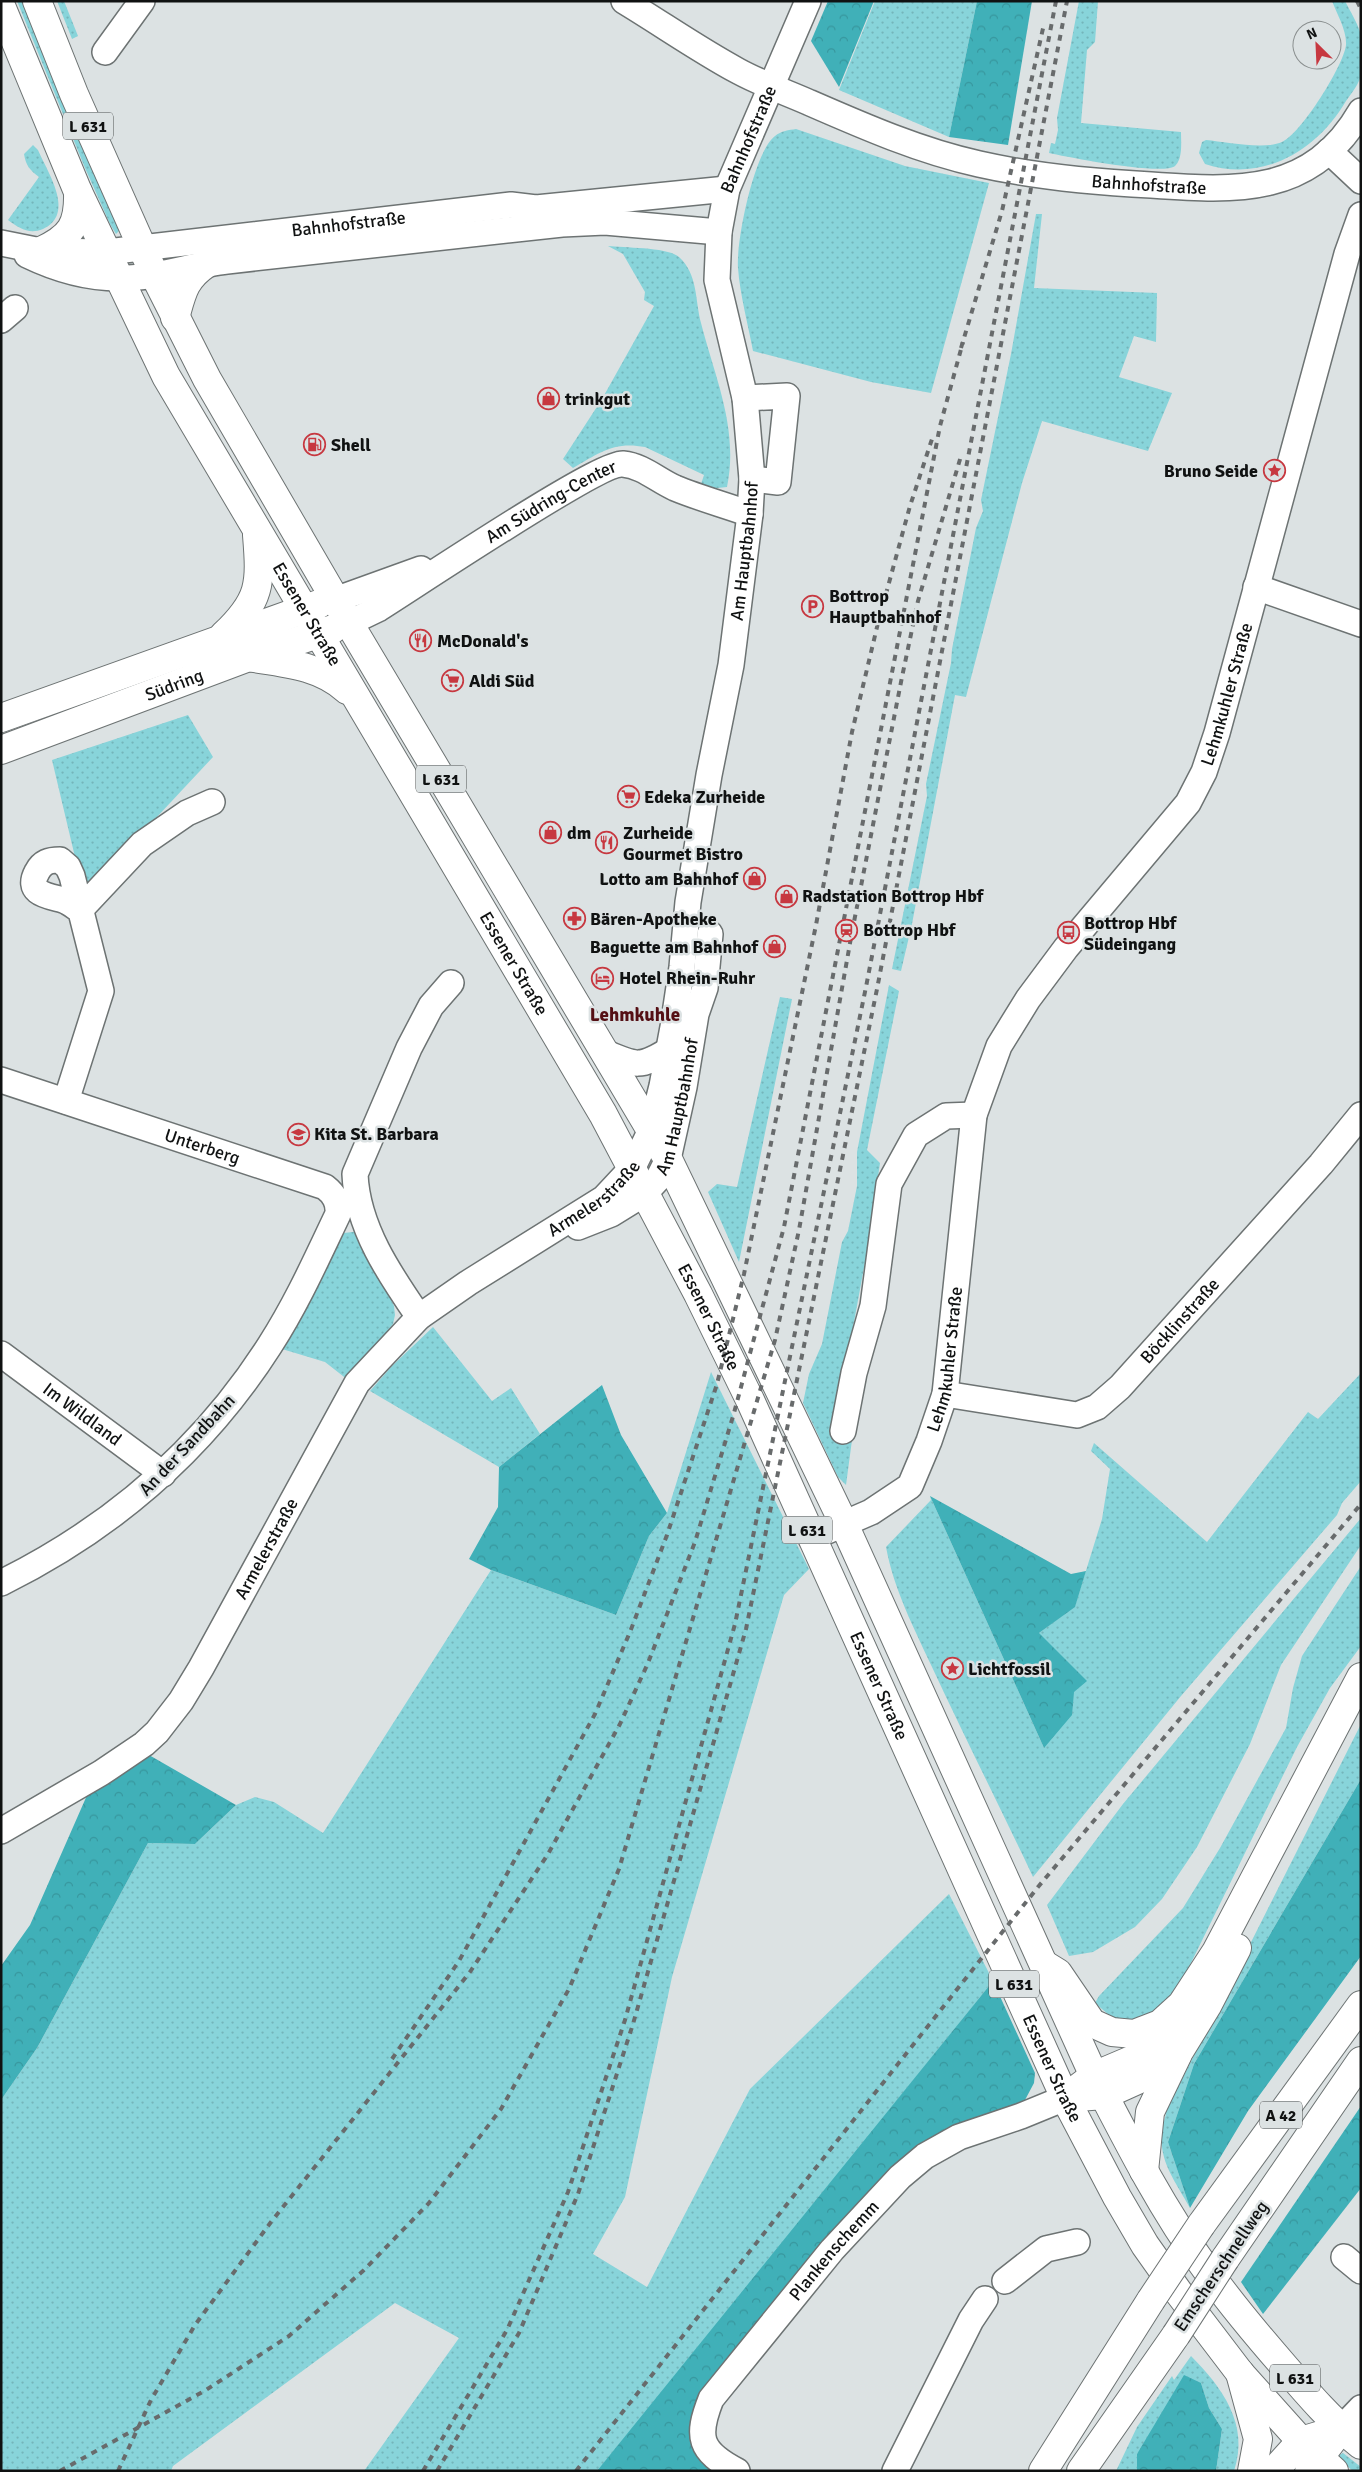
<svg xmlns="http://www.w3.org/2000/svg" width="1362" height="2472" font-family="Signika,sans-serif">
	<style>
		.green { fill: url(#green-dots) }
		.forest { fill: url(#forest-crowns) }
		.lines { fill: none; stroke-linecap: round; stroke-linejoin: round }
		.minor-casing { stroke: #6d7373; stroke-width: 28 }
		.major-casing { stroke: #6d7373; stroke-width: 30 }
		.highway-casing { stroke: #6d7373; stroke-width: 30 }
		.minor { stroke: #fff; stroke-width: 25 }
		.major { stroke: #fff; stroke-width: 28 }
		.highway { stroke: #fff; stroke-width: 28 }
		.rail { stroke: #686b6c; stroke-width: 4; stroke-dasharray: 6 6; stroke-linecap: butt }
		.highway-bridge-casing { stroke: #6d7373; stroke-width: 30; stroke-linecap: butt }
		.highway-bridge { stroke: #fff; stroke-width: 28 }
		.labels { text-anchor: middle; stroke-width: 5; stroke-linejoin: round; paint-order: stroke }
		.shield { fill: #dce2e3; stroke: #4d5051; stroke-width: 1 }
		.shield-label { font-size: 16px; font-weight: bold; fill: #101212 }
		.street-label { font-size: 18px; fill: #101212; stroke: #dce2e3 }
		.poi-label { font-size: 18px; font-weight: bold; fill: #101212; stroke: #dce2e3; text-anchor: start }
		.neighbourhood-label { font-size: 19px; font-weight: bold; fill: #540f14; stroke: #dce2e3 }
	</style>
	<defs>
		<pattern id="green-dots" width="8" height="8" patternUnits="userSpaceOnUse" patternTransform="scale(1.25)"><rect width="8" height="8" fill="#88d4da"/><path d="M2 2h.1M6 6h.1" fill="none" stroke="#74b5ba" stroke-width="1.8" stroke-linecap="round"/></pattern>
		<pattern id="forest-crowns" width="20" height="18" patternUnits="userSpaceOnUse" patternTransform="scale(1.25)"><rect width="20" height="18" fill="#40b0b8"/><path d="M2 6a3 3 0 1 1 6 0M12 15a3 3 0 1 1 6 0" fill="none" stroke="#37969d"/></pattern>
	</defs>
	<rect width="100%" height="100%" fill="#dce2e3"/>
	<g class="green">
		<path d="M17,1H26L117,220L119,231L116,234L110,224L85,168Z"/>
		<path d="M57,1H64L78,36L72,39Z"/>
		<path d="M875,1H977L949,137L839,90Z"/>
		<path d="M1079,1H1098L1095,42L1087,50L1081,123L1181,132C1181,142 1183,159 1175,166C1163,176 1067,157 1049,153L1051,143L1055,144L1058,130L1057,118Z"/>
		<path d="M1332,1H1345C1350,11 1357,22 1360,32C1362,43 1362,63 1361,74C1360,83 1351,94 1346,101C1317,151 1262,183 1205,164L1199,153L1202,142L1206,140C1226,142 1264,150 1282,142C1301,134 1344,65 1346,45C1347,31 1337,14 1332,1Z"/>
		<path d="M796,129L905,166L989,183L931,393L871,382L753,351C748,324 740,295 738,268C736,241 754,152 775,136C781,131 789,130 796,129Z"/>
		<path d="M33,145L38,150C48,173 76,214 43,229C29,235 19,228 8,220L39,177C30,170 26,166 24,154Z"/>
		<path d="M1036,214H1042L1034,288L1157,293L1156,342L1134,336L1119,377L1172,393L1148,451L1042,421L1022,483L966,697L955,695L912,924L901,971L892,969L927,796L926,784L951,663L952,649L976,528L983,511L981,500L1011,354Z"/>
		<path d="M608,246C624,248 668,247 679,257C698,274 695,300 701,323C715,378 739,429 727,487L708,489L700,487L704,475L645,447C614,441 599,453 573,468L563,459L602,399L654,306L644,300L645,292L623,254Z"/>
		<path d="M188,715L213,757L84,895L52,760Z"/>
		<path d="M889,985L899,991L867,1150L880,1163L868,1246L834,1430L852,1440L846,1485L838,1477L803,1403L809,1374L822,1344L842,1242L848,1231L857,1186V1152Z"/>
		<path d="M780,997L792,999L739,1262L708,1192L717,1184L737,1187Z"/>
		<path d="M361,1231L394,1306L395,1315L393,1324L348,1380L325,1362L282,1349L336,1241L344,1233Z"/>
		<path d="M433,1327L492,1401L511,1388L540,1434L499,1467L370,1391L392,1366Z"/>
		<path d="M711,1372L809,1569L784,1595L672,1977L625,2197L593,2254L647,2287L750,2089L949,1894L993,1981L600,2471H364L459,2338L395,2303L173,2466L171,2471H1V2100L37,2048L148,1843L195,1844L236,1805L255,1797L274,1802L323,1833L491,1570L616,1615L649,1536L667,1513Z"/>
		<path d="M1361,1373V1481L1342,1503L1337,1515L1181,1696L1033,1877C1000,1807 965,1738 932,1667C914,1628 894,1590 886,1547L931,1500L930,1496L1044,1748L1039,1633L1075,1606L1102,1519L1110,1469L1091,1451L1094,1443L1207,1542L1308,1412L1318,1419Z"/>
		<path d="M1361,1518V1545L1281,1665L1250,1744L1197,1847L1162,1899L1135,1927L1093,1952L1069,1956L1047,1905L1123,1804Z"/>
		<path d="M1361,1566V1646L1330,1688L1297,1747L1187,1971L1168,2000L1146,2021L1117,2022L1095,2003L1099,1996L1183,1908L1220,1848L1286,1728L1293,1688L1302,1656Z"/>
		<path d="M1361,1724V1779L1194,2064L1168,2142L1190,2208C1171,2174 1153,2154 1166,2114L1159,2111L1178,2087Z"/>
		<path d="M1191,2356C1222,2387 1250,2425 1234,2471H1216L1222,2429L1209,2408L1201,2383L1137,2454V2471H1116L1137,2427L1172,2376L1174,2380Z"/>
		<path d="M1343,2453L1361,2467V2471H1353L1336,2457Z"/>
	</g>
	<g class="forest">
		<path d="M828,1H874L839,87L811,41Z"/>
		<path d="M977,1H1032L1008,145L949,137Z"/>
		<path d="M602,1385L621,1435L667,1513L649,1536L616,1615L491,1570L469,1559L498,1507L499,1467Z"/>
		<path d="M930,1496L1071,1574L1086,1571L1075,1607L1039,1633L1087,1681L1074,1692L1072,1715L1044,1748Z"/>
		<path d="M149,1755L236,1805L195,1844L148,1843L37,2048L1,2100V1966L30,1925L88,1793Z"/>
		<path d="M1361,1779V1956L1248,2111L1190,2208L1168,2142L1194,2064Z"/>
		<path d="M993,1981L1035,2073L1034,2083L1025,2100L957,2130L705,2396L716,2471H597Z"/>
		<path d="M1361,2106V2188L1263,2314L1241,2282Z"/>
		<path d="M1184,2375L1201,2383L1209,2408L1222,2429L1216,2471H1137V2454Z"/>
	</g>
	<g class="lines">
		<defs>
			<g id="minor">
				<path id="s1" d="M624,1C662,24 699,50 738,71C760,83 785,92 808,102C863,126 920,151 979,164C1036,177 1093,182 1151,185C1237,191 1312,196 1361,111"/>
				<path d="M105,52L142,1"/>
				<path d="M1329,151L1361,181"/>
				<path id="s2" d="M1,243L41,251L107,252L511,205L536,208L727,189"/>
				<path d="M27,255C56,269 86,278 118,278C155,279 191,265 227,261C339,249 451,237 562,224L605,222L719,232"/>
				<path d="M1,320L15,308"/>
				<path d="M745,398L787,396L778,482L752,479"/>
				<path d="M1256,587L1361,624"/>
				<path d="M335,600L421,569"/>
				<path id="s3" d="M349,623L378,609C412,588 599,462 623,464C643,466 657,480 675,488C699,498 725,505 750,514"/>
				<path d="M80,910L142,844L187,813L212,802"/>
				<path d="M606,1053C636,1066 640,1068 669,1050"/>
				<path id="s4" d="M1,1080L325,1187C334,1194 339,1202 338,1214C317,1258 297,1303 270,1345C203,1450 112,1528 1,1583"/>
				<path d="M66,1101L101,991L72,876L68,867L60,860C49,860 42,862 37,872C25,894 49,896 63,900C69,902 75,907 80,910"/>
				<path id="s5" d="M578,1227L611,1214L645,1193L658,1179L668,1159L684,1087L696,1014L705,988L710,934"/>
				<path d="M419,1317C390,1275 357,1227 355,1174L409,1048L431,1006L451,983"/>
				<path id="s6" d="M1,1354L163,1474"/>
				<path id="s7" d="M945,1394L1077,1415L1097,1407L1120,1387L1321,1164L1361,1115"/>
				<path d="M843,1431L854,1373L873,1306L889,1184L916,1135L946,1116L974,1115"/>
				<path id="s8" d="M811,1538L871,1512L910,1486L929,1441L945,1394L974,1115L999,1046L1028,999L1066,948L1188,803L1204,772L1217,733L1347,254L1361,215"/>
				<path id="s9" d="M1,1831L101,1773L144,1744L157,1732L181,1701L201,1668L357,1383L419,1317L468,1283L604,1198L633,1167L651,1130L662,1086L673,1027L682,967L688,902L709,775L731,665L750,514L752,479L745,398L717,280L719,232L727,189L808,1"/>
				<path d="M1344,2257L1361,2271"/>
				<path d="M1005,2281L1046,2249L1077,2242"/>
				<path d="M1341,2429L1361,2408"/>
				<path id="s10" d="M737,2471C699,2451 696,2437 711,2399L832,2250L900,2177L925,2156L959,2137L1021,2116L1065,2098"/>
				<path d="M895,2471L971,2320L985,2299"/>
			</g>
			<g id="major">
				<path d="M37,1L74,94L154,274L207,379L349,623L668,1159L843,1522L1094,2076C1128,2142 1162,2209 1206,2269C1230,2303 1257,2335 1284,2366C1308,2394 1332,2422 1361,2445"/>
				<path id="s11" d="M1,6L78,192L166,376L603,1114L698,1294L750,1400L1065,2098L1117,2197L1145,2245L1179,2293L1240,2373L1301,2441L1334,2471"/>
				<path d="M41,251C71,237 79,225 78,192"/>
				<path d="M175,318C182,293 184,279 206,264"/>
				<path d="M224,635C261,600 261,584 257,535"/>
				<path d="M253,658C286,663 321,666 347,690"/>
				<path d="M1,718L319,604"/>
				<path id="s12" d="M1,750L249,657L333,629"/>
			</g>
			<g id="highway">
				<path d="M1045,1965L1058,1973L1092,2023L1112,2032L1134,2034L1160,2024L1182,2004L1216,1952L1361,1677"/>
				<path d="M1065,2098L1104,2095L1155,2072L1177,2055L1207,2006L1237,1948"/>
				<path d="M1065,2098L1094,2076L1141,2056L1155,2046L1181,2023"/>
				<path d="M1144,2171L1150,2112L1177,2056"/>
				<path d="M1201,2225L1361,2005"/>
				<path d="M1225,2259L1361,2061"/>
				<path d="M1240,2373L1258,2439L1252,2471"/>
				<path d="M1043,2471L1151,2300"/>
				<path d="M1081,2471L1176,2335"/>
				<path d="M1274,2471L1301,2441L1341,2429"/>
				<path d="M1309,2471L1341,2429"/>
			</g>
		</defs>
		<use href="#minor" class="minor-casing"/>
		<use href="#major" class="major-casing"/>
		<use href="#highway" class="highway-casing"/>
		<use href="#minor" class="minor"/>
		<use href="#major" class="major"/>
		<use href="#highway" class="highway"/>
		<g class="rail">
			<path d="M1357,1L1361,9"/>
			<path d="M961,348L1002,211L1044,24"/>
			<path d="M392,2059L459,1961L595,1714L630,1632L667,1535L717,1384L744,1274L816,925L852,732L878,623L910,506L932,439"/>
			<path d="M60,2471L206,2390L289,2336L364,2270L429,2203L501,2109L569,1989L619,1869L775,1340L799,1230L852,932L902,677L918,601L961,456"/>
			<path d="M118,2471L151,2400L195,2325L271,2222L470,1972L548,1854L620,1724L648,1663L695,1542L734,1413L784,1227L940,426L963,342"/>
			<path d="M423,2471L507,2330L568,2192L625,2020L735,1624L866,987L1056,1"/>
			<path d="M437,2471L519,2333L578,2194L633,2024L746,1629L877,989L1067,1"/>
			<path d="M576,2471L1038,1887L1361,1504"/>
		</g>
		<defs>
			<g id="highway-bridge">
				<path d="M1151,2300L1201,2225"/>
				<path d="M1176,2335L1225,2259"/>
			</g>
		</defs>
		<use href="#highway-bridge" class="highway-bridge-casing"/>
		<use href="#highway-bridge" class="highway-bridge"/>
	</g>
	<defs>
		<symbol id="shop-ring" viewBox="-11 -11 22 22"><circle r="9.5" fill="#dce2e3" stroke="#c73840" stroke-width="1.5"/><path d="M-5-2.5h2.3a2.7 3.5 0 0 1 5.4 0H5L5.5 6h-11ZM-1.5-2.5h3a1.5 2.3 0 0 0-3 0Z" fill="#c73840"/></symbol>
		<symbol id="fuel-ring" viewBox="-11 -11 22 22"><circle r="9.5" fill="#dce2e3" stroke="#c73840" stroke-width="1.5"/><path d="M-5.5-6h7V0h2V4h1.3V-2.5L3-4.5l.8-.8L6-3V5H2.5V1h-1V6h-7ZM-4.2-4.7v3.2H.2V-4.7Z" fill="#c73840"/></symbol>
		<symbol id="sight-ring" viewBox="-11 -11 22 22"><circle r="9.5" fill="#dce2e3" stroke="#c73840" stroke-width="1.5"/><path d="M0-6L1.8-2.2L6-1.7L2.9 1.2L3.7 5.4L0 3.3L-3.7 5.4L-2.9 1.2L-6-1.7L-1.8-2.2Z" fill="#c73840"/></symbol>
		<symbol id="parking-ring" viewBox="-11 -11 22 22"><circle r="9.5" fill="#dce2e3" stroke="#c73840" stroke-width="1.5"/><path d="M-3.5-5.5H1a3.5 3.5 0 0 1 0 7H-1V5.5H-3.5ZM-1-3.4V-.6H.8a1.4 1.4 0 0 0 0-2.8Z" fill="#c73840"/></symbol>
		<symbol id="restaurant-ring" viewBox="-11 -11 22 22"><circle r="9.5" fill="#dce2e3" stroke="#c73840" stroke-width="1.5"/><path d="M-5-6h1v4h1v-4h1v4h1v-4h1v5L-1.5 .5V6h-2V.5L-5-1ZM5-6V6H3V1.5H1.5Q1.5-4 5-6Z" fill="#c73840"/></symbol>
		<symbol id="supermarket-ring" viewBox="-11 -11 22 22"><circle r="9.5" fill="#dce2e3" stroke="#c73840" stroke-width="1.5"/><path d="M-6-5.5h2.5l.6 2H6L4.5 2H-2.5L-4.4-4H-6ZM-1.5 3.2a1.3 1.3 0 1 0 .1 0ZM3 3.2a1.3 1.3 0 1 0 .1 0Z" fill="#c73840"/></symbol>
		<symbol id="pharmacy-ring" viewBox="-11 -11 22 22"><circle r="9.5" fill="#dce2e3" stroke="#c73840" stroke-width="1.5"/><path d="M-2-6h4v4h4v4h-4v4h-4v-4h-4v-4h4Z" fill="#c73840"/></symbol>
		<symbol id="station-ring" viewBox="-11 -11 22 22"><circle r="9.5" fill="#dce2e3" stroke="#c73840" stroke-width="1.5"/><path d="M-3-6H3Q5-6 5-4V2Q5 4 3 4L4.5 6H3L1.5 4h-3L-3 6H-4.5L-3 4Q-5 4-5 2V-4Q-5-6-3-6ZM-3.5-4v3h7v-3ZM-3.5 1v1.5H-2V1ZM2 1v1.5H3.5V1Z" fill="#c73840"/></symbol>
		<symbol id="bus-ring" viewBox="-11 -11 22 22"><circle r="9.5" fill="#dce2e3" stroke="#c73840" stroke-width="1.5"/><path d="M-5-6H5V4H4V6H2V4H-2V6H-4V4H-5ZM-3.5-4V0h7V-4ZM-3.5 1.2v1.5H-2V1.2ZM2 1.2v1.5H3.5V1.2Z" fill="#c73840"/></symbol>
		<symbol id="hotel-ring" viewBox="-11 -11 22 22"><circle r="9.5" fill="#dce2e3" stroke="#c73840" stroke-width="1.5"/><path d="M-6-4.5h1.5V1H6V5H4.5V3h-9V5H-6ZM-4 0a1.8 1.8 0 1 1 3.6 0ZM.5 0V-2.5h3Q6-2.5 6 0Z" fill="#c73840"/></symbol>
		<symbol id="school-ring" viewBox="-11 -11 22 22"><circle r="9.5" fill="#dce2e3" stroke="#c73840" stroke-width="1.5"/><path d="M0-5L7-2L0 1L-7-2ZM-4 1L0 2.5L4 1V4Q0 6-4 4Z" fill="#c73840"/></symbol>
	</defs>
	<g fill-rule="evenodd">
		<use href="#shop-ring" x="536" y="386" width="25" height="25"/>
		<use href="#fuel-ring" x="302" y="432" width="25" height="25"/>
		<use href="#sight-ring" x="1262" y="458" width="25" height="25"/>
		<use href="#parking-ring" x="800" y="594" width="25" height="25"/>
		<use href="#restaurant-ring" x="408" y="628" width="25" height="25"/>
		<use href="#supermarket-ring" x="440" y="668" width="25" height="25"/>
		<use href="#supermarket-ring" x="616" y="784" width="25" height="25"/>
		<use href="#shop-ring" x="538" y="820" width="25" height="25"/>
		<use href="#restaurant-ring" x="594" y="830" width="25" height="25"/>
		<use href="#shop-ring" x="742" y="866" width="25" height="25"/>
		<use href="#shop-ring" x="774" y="884" width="25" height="25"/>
		<use href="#pharmacy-ring" x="562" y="906" width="25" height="25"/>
		<use href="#station-ring" x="834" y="918" width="25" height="25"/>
		<use href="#bus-ring" x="1056" y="920" width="25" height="25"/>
		<use href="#shop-ring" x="762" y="934" width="25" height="25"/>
		<use href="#hotel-ring" x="590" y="966" width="25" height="25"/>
		<use href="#school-ring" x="286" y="1122" width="25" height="25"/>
		<use href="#sight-ring" x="940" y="1656" width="25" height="25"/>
	</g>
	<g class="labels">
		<g class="shield">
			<rect x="63" y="112.5" width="50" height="27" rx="4"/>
			<rect x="416" y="765.5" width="50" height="27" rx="4"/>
			<rect x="782" y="1516.5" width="50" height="27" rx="4"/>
			<rect x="989" y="1970.5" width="50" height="27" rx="4"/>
			<rect x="1260" y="2101.5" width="42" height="27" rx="4"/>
			<rect x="1270" y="2364.5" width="50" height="27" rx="4"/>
		</g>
		<g class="shield-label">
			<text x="88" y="132">L 631</text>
			<text x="441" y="785">L 631</text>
			<text x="807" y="1536">L 631</text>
			<text x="1014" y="1990">L 631</text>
			<text x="1281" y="2121">A 42</text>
			<text x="1295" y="2384">L 631</text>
		</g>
		<g class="street-label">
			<text dy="6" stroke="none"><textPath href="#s9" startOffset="1990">Bahnhofstraße</textPath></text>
			<text dy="6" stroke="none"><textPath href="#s1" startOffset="564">Bahnhofstraße</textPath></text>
			<text dy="6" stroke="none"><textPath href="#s2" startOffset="350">Bahnhofstraße</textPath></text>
			<text dy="6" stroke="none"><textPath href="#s3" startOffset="236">Am Südring-Center</textPath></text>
			<text dy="6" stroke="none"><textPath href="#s9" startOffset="1569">Am Hauptbahnhof</textPath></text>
			<text dy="6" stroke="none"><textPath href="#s11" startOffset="682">Essener Straße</textPath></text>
			<text dy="6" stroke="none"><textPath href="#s12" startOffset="185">Südring</textPath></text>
			<text dy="6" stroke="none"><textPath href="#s8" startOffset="989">Lehmkuhler Straße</textPath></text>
			<text dy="6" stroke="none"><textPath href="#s11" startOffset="1088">Essener Straße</textPath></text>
			<text dy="6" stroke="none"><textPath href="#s5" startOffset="170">Am Hauptbahnhof</textPath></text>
			<text dy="6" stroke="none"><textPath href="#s4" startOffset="212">Unterberg</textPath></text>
			<text dy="6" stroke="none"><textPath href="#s9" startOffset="890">Armelerstraße</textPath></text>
			<text dy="6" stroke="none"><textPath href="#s11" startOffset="1492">Essener Straße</textPath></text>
			<text dy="6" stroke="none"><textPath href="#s7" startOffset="275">Böcklinstraße</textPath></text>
			<text dy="6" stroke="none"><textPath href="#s8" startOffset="245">Lehmkuhler Straße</textPath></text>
			<text dy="6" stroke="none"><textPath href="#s6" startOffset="101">Im Wildland</textPath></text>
			<text transform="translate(187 1445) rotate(-47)" y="6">An der Sandbahn</text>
			<text dy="6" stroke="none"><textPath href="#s9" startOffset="399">Armelerstraße</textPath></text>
			<text dy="6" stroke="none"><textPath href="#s11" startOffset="1898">Essener Straße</textPath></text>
			<text dy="6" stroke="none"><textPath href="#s11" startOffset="2318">Essener Straße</textPath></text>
			<text dy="6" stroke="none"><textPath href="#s10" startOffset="282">Plankenschemm</textPath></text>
			<text transform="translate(1221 2266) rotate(-56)" y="6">Emscherschnellweg</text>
		</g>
		<g class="poi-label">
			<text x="565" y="405">trinkgut</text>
			<text x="331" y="451">Shell</text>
			<text x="1258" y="477" text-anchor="end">Bruno Seide</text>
			<text x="829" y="602">Bottrop<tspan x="829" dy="21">Hauptbahnhof</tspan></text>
			<text x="437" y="647">McDonald's</text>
			<text x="469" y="687">Aldi Süd</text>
			<text x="644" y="803">Edeka Zurheide</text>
			<text x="567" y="839">dm</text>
			<text x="623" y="839">Zurheide<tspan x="623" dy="21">Gourmet Bistro</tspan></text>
			<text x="738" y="885" text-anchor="end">Lotto am Bahnhof</text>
			<text x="802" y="902">Radstation Bottrop Hbf</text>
			<text x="590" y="925">Bären-Apotheke</text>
			<text x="1084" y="929">Bottrop Hbf<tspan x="1084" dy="21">Südeingang</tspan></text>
			<text x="863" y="936">Bottrop Hbf</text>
			<text x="758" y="953" text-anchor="end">Baguette am Bahnhof</text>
			<text x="619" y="984">Hotel Rhein-Ruhr</text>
			<text x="314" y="1140">Kita St. Barbara</text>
			<text x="968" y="1675">Lichtfossil</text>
		</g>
		<g class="neighbourhood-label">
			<text x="635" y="1021">Lehmkuhle</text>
		</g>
	</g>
	<rect width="1362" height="2472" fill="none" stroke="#101212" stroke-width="5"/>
	<g transform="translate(1317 45) rotate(336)"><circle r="24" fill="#dce2e3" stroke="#8a8f8f"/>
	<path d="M0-4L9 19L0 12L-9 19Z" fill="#c73840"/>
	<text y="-8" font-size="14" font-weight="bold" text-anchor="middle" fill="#101212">N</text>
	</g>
</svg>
